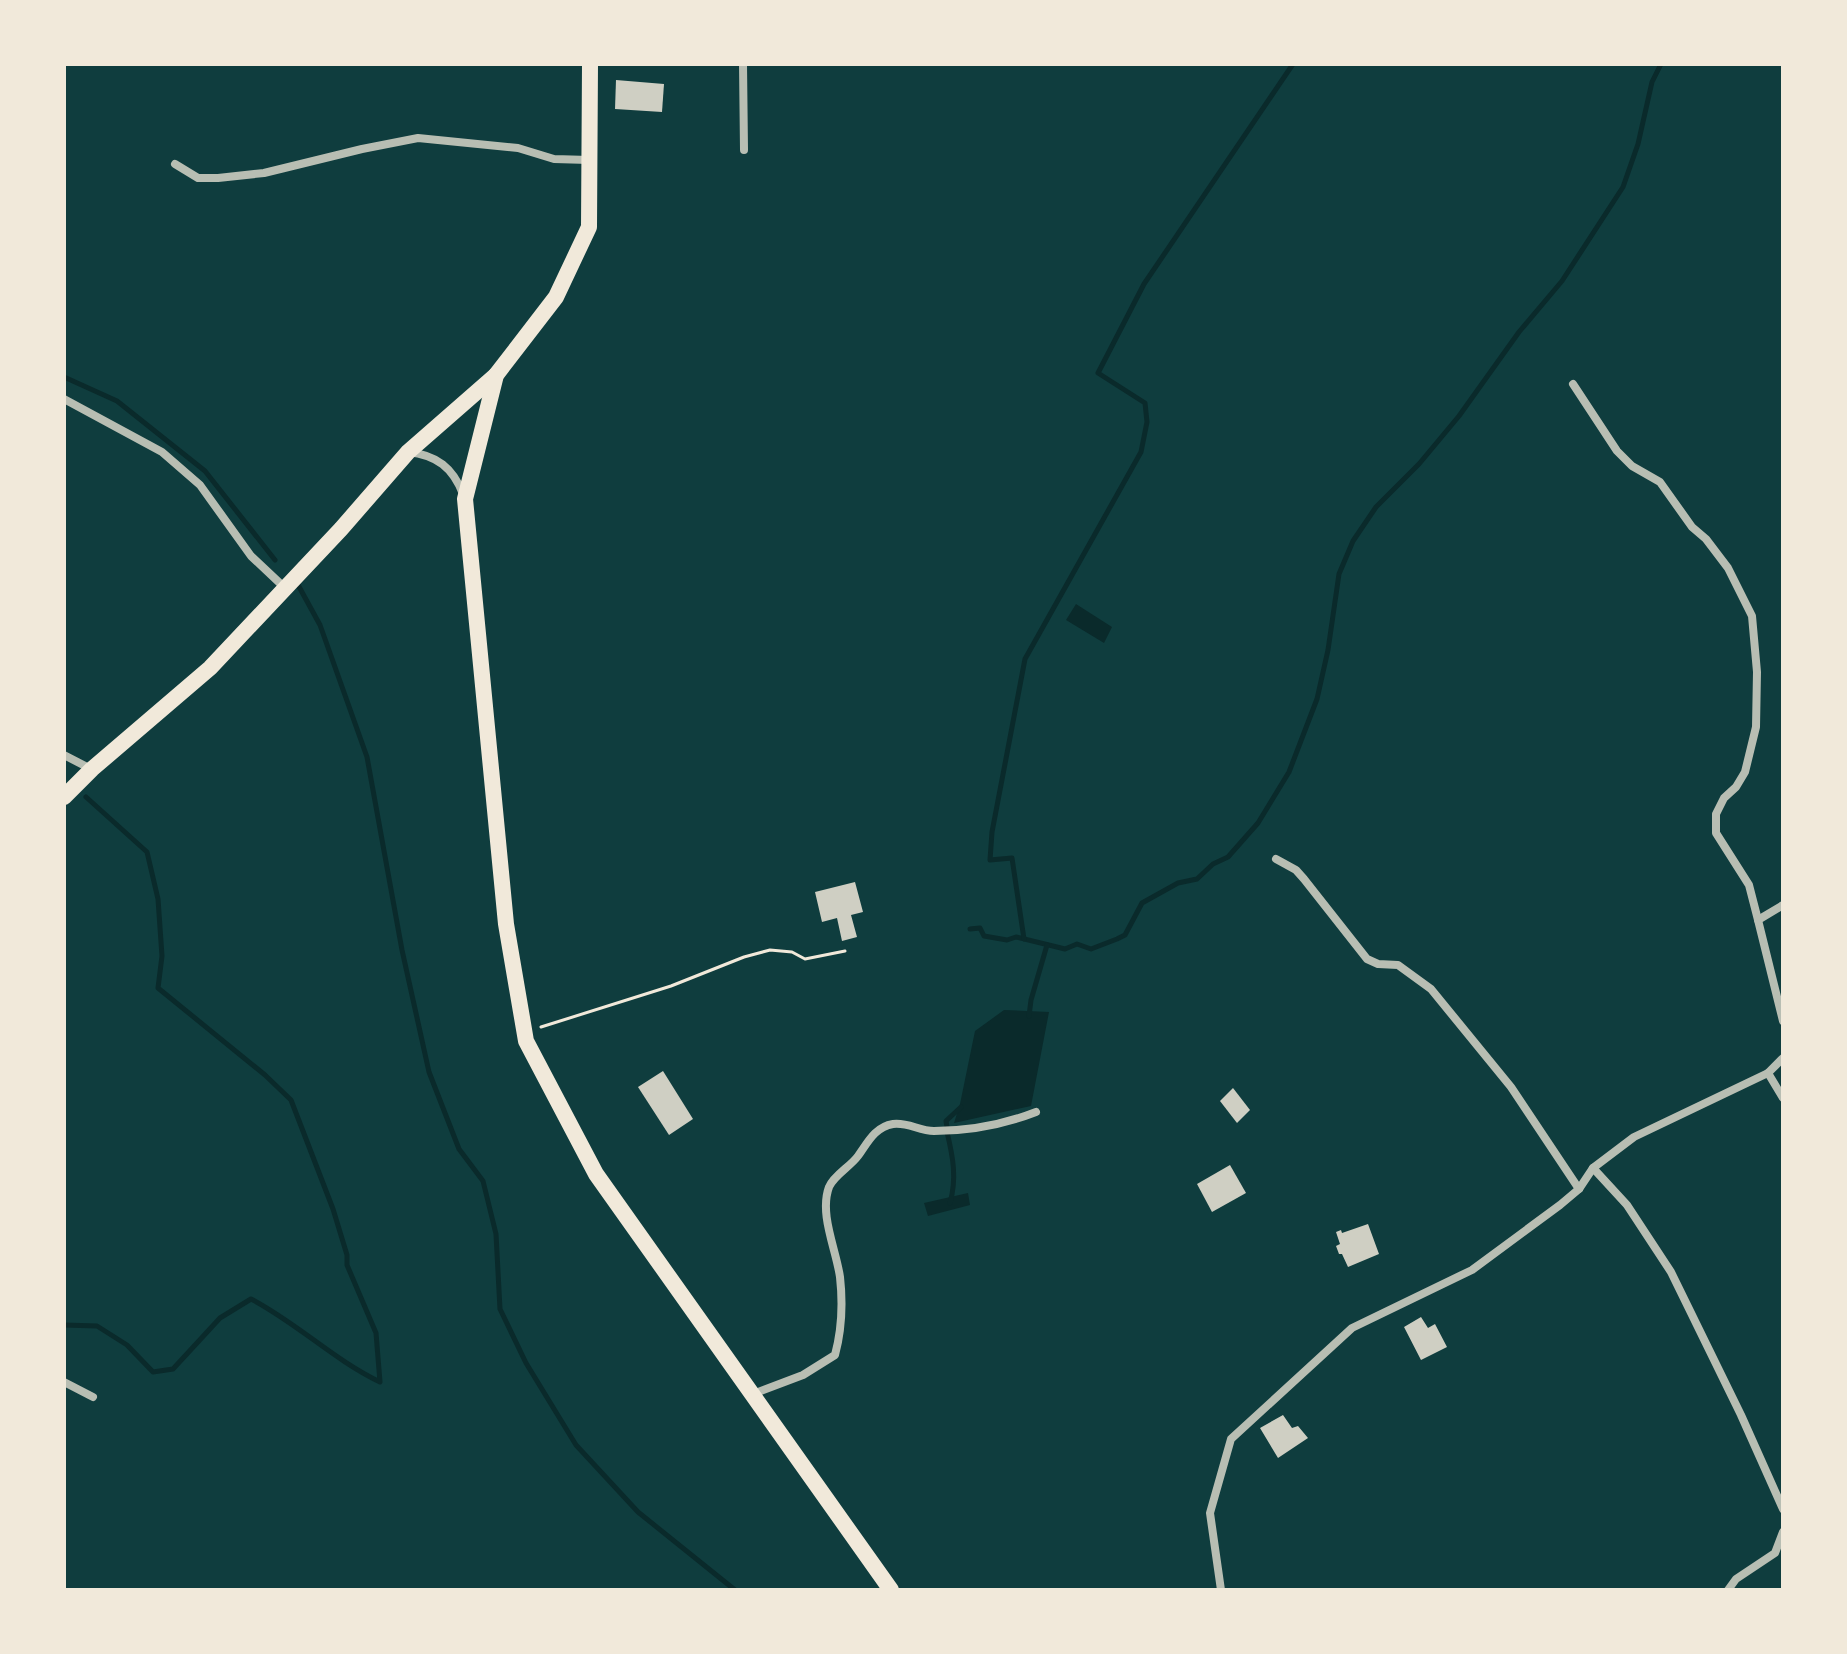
<svg xmlns="http://www.w3.org/2000/svg" width="1847" height="1654" font-family="Figtree,sans-serif">
	<style>
		.water { fill: #0a2a2b }
		.lines { fill: none; stroke-linecap: round; stroke-linejoin: round }
		.stream { stroke: #0a2a2b; stroke-width: 5 }
		.building { fill: #cfcfc3 }
		.path { stroke: #f1e9da; stroke-width: 3 }
		.minor { stroke: #b8beb3; stroke-width: 8 }
		.secondary { stroke: #f1e9da; stroke-width: 16 }
	</style>
	<rect width="100%" height="100%" fill="#0f3d3e"/>
	<g class="water">
		<path d="M1076,604L1112,627L1104,643L1066,620Z"/>
		<path d="M1004,1010L1049,1012L1031,1106L954,1123L960,1104L975,1031Z"/>
		<path d="M968,1193L970,1205L928,1216L924,1203Z"/>
	</g>
	<g class="lines">
		<g class="stream">
			<path d="M64,377L117,401L205,471L275,560"/>
			<path d="M297,583L320,625L367,757L402,950L429,1072L459,1149L483,1181L496,1234L500,1309L526,1363L576,1445L638,1512L735,1590"/>
			<path d="M970,929L980,928L984,936L1007,940L1016,937L1065,949L1077,944L1091,949L1117,939L1125,935L1142,903L1178,883L1197,879L1213,864L1228,857L1258,823L1289,772L1317,699L1328,650L1339,574L1353,541L1376,507L1419,464L1459,416L1519,332L1562,281L1623,187L1638,144L1652,82L1661,64"/>
			<path d="M1024,939L1012,858L990,860L992,832L1025,659L1141,452L1147,422L1145,403L1098,373L1144,284L1293,64"/>
			<path d="M1029,1016L1031,1000L1047,945"/>
			<path d="M947,1127L946,1121L961,1107"/>
			<path d="M947,1132C953,1157 957,1178 950,1203"/>
			<path d="M64,1325L97,1326L127,1345L153,1372L173,1369L220,1318L251,1299C297,1323 334,1360 380,1382L376,1333L347,1265V1255L333,1209L291,1100L265,1075L158,988L162,956L158,899L147,852L86,797"/>
		</g>
	</g>
	<g class="building">
		<path d="M616,80L664,84L662,112L615,109Z"/>
		<path d="M855,882L863,912L851,915L857,937L842,941L837,918L822,922L815,892Z"/>
		<path d="M663,1071L693,1119L669,1135L638,1087Z"/>
		<path d="M1233,1088L1250,1110L1237,1123L1220,1101Z"/>
		<path d="M1230,1165L1246,1193L1212,1212L1197,1184Z"/>
		<path d="M1368,1224L1379,1254L1348,1267L1342,1254H1339L1336,1246L1340,1244L1336,1232L1341,1230L1342,1233Z"/>
		<path d="M1421,1317L1428,1328L1435,1324L1447,1347L1421,1360L1404,1327Z"/>
		<path d="M1283,1415L1292,1428L1298,1426L1308,1438L1278,1458L1260,1428Z"/>
	</g>
	<g class="lines">
		<path class="path" d="M541,1027L671,986L744,957L770,950L792,952L805,959L845,951"/>
		<g class="minor">
			<path d="M743,64L744,150"/>
			<path d="M175,164L198,178H218L264,173L362,149L418,138L518,148L554,159L589,160"/>
			<path d="M1573,384L1617,451L1632,466L1660,482L1692,527L1706,539L1728,568L1752,616L1757,672L1756,727L1745,772L1736,787L1724,798L1716,814V833L1749,885L1758,920"/>
			<path d="M64,399L162,452L200,485L251,556L285,588"/>
			<path d="M408,452C437,455 453,468 463,494"/>
			<path d="M64,755L91,769"/>
			<path d="M1276,859L1296,870L1304,879L1367,959L1378,964L1398,965L1431,989L1511,1087L1579,1189"/>
			<path d="M1783,905L1758,920L1783,1021"/>
			<path d="M1768,1073L1783,1098"/>
			<path d="M1593,1168L1627,1205L1671,1272L1741,1415L1783,1509"/>
			<path d="M64,1382L93,1397"/>
			<path d="M753,1394L803,1375L835,1355C842,1329 843,1304 840,1277C836,1249 819,1214 829,1187C834,1175 850,1167 858,1156C868,1142 875,1127 893,1124C908,1122 919,1131 934,1131C968,1131 1005,1124 1036,1112"/>
			<path d="M1221,1590L1210,1513L1231,1439L1352,1328L1472,1270L1560,1205L1579,1189L1593,1168L1634,1137L1768,1073L1783,1058"/>
			<path d="M1728,1590L1736,1579L1775,1553L1783,1532"/>
		</g>
		<g class="secondary">
			<path d="M590,64L589,227L556,297L496,375L465,499L506,924L526,1041L596,1174L891,1590"/>
			<path d="M64,797L92,769L210,668L341,529L408,452L496,375"/>
		</g>
	</g>
	<rect width="1847" height="1654" fill="none" stroke="#f1e9da" stroke-width="132"/>
</svg>
